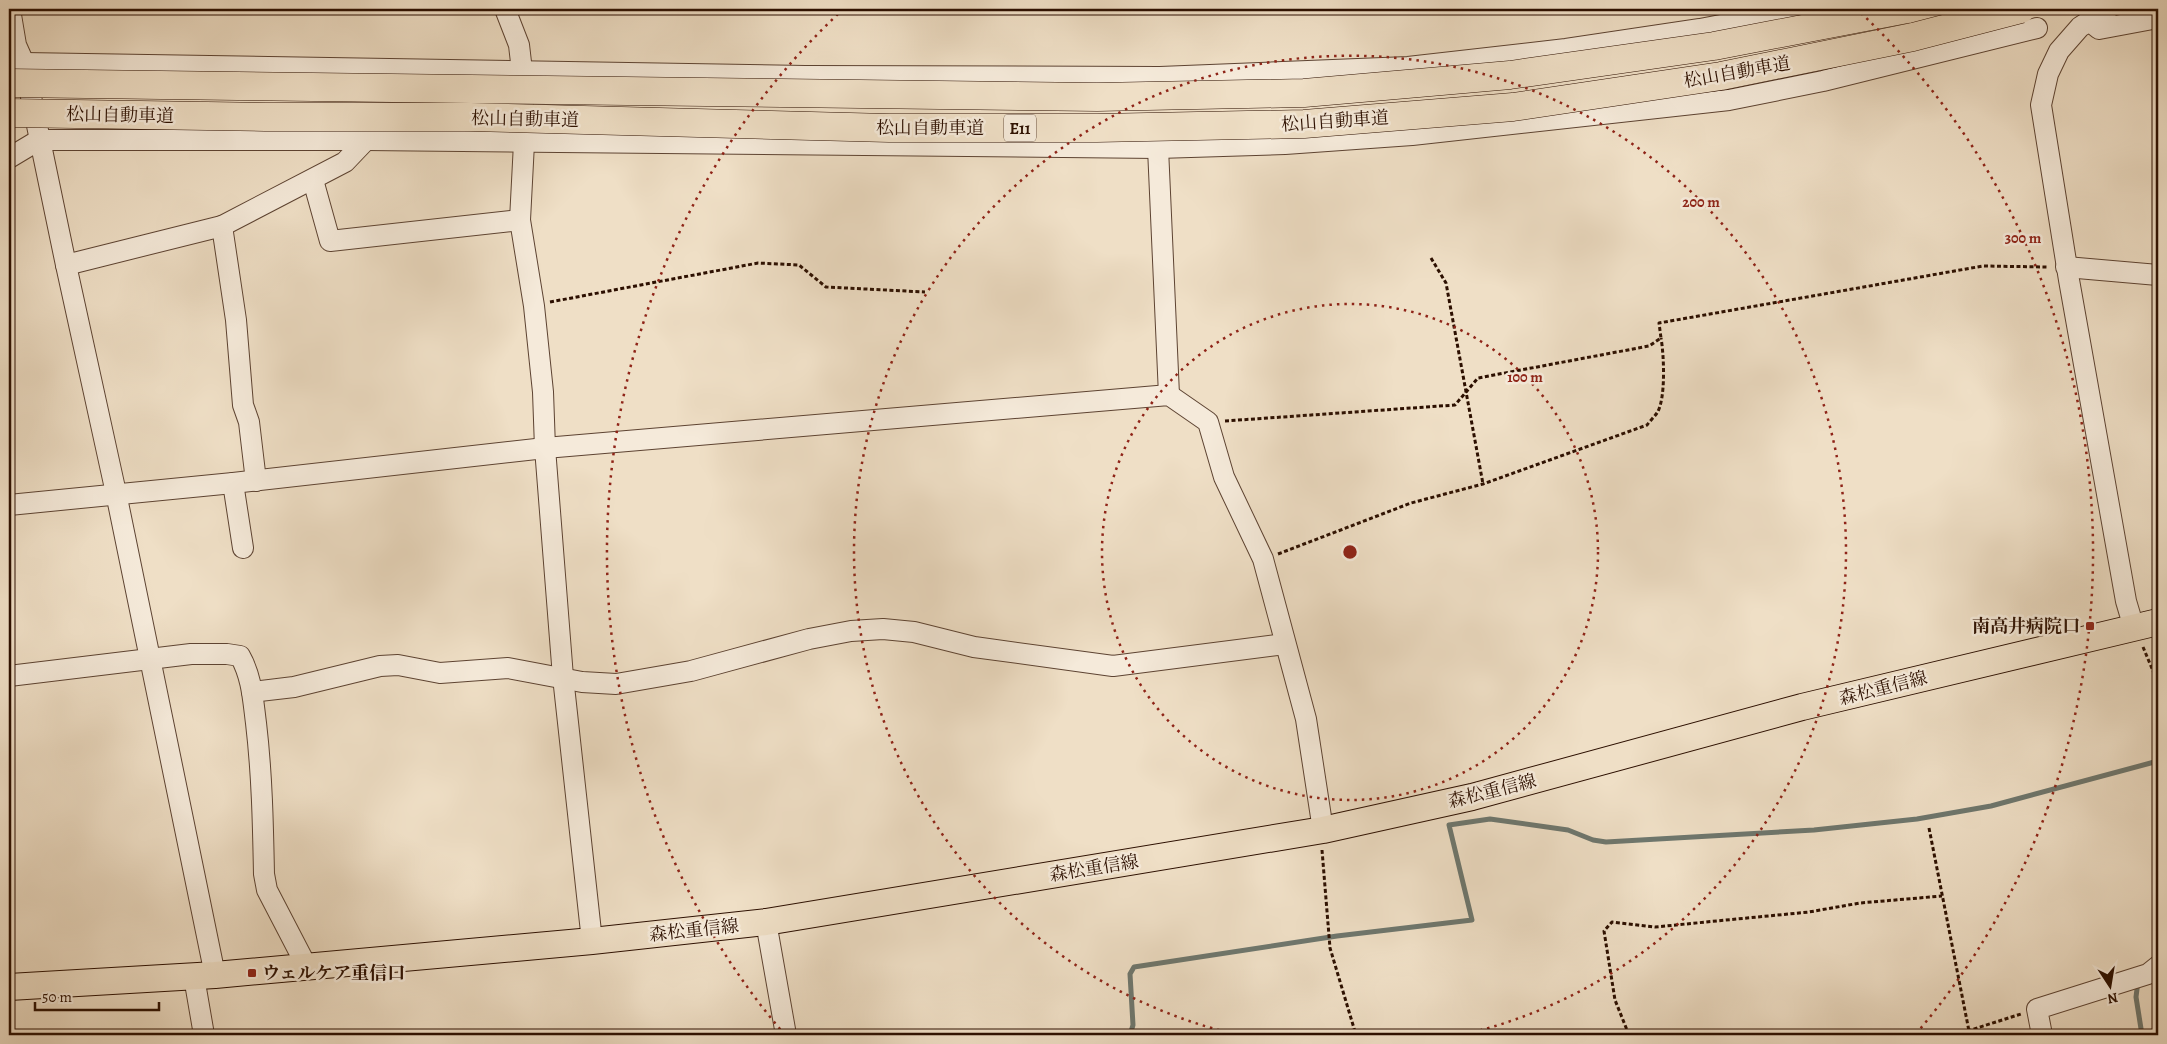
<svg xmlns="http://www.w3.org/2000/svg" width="2167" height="1044" font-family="Alegreya,'Noto Serif JP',serif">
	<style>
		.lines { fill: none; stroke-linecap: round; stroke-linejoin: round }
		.stream { stroke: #6e776e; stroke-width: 5 }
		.minor-casing { stroke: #5d4332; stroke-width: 22 }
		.major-casing { stroke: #2c0f00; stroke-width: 28 }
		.path { stroke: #2c0f00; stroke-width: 3; stroke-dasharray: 4 2.5; stroke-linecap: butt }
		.minor { stroke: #f5eada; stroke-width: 20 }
		.major { stroke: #efdfc6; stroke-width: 26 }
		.highway-bridge-casing { stroke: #2c0f00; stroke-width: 29; stroke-linecap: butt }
		.highway-bridge { stroke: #efdfc6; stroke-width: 28 }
		.ring { fill: none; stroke: #8f2418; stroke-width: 2.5; stroke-dasharray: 2.5 5 }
		.poi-dot { fill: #8f2418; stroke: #f5eada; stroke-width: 2 }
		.labels { text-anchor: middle; stroke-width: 5; stroke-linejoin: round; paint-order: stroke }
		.shield { fill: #f5eada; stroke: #685141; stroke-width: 1 }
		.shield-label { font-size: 16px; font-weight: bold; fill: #2c0f00 }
		.street-label { font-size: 18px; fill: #2c0f00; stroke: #f5eada }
		.poi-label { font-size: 18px; font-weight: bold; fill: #2c0f00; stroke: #f5eada; text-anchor: end }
		.centre { fill: #8f2418; stroke: #f5eada; stroke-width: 2.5 }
		.ring-label { font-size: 15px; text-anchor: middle; font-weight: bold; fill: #8f2418; stroke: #f5eada; stroke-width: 5; stroke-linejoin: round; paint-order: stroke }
	</style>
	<rect width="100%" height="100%" fill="#efdfc6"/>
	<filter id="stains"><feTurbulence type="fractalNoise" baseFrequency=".004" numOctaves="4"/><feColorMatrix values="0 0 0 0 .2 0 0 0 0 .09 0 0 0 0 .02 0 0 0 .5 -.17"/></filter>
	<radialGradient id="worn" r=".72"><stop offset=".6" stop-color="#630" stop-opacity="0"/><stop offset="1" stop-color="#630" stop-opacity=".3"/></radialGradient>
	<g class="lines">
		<g class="stream">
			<path d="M2138,981L2136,997L2142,1035"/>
			<path d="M1130,1035L1133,1025L1130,974L1134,967L1337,936L1472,920L1449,825L1490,819L1568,830L1593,840L1606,842L1814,830L1917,819L1991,806L2158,761"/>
		</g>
		<defs>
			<g id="minor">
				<path d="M10,9L16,45L24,63L66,265L116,493L215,975"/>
				<path d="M505,9L519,45L522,71L524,143L520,220L534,306L543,392L545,448L563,677L592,941"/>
				<path d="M2108,9L2080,27L2059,51L2048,74L2041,105L2069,280L2126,601L2134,628"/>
				<path d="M2089,21L2099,29L2158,18"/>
				<path d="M24,63L805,76L1160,77L1408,67L1566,49L1700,29L1804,9"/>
				<path d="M1158,148L1169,395"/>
				<path d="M9,158L39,140H366L1158,148L1285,144L1412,135L1729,100L1823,81L2037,28"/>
				<path d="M313,180L330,241L520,220"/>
				<path d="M222,226L236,320L243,405L249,422L256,481"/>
				<path d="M66,265L222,226L345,162L366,140"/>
				<path d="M2066,267L2158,275"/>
				<path d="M233,483L243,548"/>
				<path d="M9,505L233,483L545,448L1169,395L1208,422L1224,477L1263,559L1306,719L1323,830"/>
				<path d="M9,676L191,654H227L240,656C252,677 253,700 256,723C262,774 263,824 264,874L267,890L307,967"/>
				<path d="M252,692L294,687L380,666L398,665L440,673L508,668L582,682L616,684L691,671L809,639L851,631L883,629L914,632L974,647L1113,666L1285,644"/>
				<path d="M766,922L786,1035"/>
				<path d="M194,977L204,1035"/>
				<path d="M2042,1035L2037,1009L2148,974L2158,966"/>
			</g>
			<path id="major" d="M9,987L215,975L592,941L766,922L1323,830L1472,797L1802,707L2158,622"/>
		</defs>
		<use href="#minor" class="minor-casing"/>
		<use href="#major" class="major-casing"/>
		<g class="path">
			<path d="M1431,258L1446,283L1483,484"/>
			<path d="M550,302L758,263L799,265L826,287L925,292"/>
			<path d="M1225,421L1455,405L1478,378L1649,346L1661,338L1659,323L1983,266L2048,267"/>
			<path d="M1278,554L1411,503L1483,484L1647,425C1650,421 1654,417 1657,413C1666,399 1664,355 1661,338"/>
			<path d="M2143,647L2158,683"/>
			<path d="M1929,828L1969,1031"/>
			<path d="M1322,850L1330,948L1356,1035"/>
			<path d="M1629,1035L1615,1000L1604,931L1612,922L1655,927L1809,912L1860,903L1942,896"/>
			<path d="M1955,1035L2021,1014"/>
		</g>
		<use href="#minor" class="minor"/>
		<use href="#major" class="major"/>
		<defs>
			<g id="highway-bridge">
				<path d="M9,83L1097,97L1304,93L1510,75L1714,46L1907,9"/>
				<path d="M9,113L265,117H471L889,128H1097L1304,124L1513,107L1721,76L1913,37L2021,9"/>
			</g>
		</defs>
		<use href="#highway-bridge" class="highway-bridge-casing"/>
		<use href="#highway-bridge" class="highway-bridge"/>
	</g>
	<g class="ring">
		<circle cx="1350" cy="552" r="248"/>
		<path d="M1234 1034A496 496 0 1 1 1466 1034"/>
		<path d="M785 1035A743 743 0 0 1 839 13M1861 13A743 743 0 0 1 1915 1035"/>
	</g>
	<g class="poi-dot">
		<rect x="2085" y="621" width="10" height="10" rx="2.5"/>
		<rect x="247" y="968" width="10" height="10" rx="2.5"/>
	</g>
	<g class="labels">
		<rect class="shield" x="1004" y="114.5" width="32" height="27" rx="4"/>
		<g class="shield-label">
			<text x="1020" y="134">E11</text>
		</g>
		<g class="street-label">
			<text transform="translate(1737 72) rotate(-10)" y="6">松山自動車道</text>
			<text transform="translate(120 115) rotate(1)" y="6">松山自動車道</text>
			<text transform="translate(525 119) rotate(1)" y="6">松山自動車道</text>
			<text transform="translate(1335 121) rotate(-4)" y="6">松山自動車道</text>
			<text x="930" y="134">松山自動車道</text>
			<text transform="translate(1883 688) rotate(-14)" y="6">森松重信線</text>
			<text transform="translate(1492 791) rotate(-14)" y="6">森松重信線</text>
			<text transform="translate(1094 868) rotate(-9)" y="6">森松重信線</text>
			<text transform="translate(694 930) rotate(-6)" y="6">森松重信線</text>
		</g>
		<g class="poi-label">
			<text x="2080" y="632">南高井病院口</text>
			<text x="262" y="979" text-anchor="start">ウェルケア重信口</text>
		</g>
	</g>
	<circle cx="1350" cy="552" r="8" class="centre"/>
	<g class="ring-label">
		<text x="1701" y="207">200 m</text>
		<text x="2023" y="243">300 m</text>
		<text x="1525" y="382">100 m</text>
	</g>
	<rect width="2167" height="1044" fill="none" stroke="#efdfc6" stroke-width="30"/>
	<rect x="10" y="10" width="2147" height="1024" fill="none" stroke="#2c0f00" stroke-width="2.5"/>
	<rect x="15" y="15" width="2137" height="1014" fill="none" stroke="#2c0f00"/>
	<g transform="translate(2110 986) rotate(168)" stroke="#f5eada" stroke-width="4" paint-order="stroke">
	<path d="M0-4L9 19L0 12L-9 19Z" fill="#2c0f00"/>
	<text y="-8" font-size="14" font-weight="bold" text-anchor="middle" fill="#2c0f00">N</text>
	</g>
	<path d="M35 1002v8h124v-8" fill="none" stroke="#2c0f00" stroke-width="2.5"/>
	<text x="42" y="1002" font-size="15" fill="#2c0f00" stroke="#f5eada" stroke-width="4" paint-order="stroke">50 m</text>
	<rect width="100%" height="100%" filter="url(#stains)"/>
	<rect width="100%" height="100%" fill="url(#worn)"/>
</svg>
